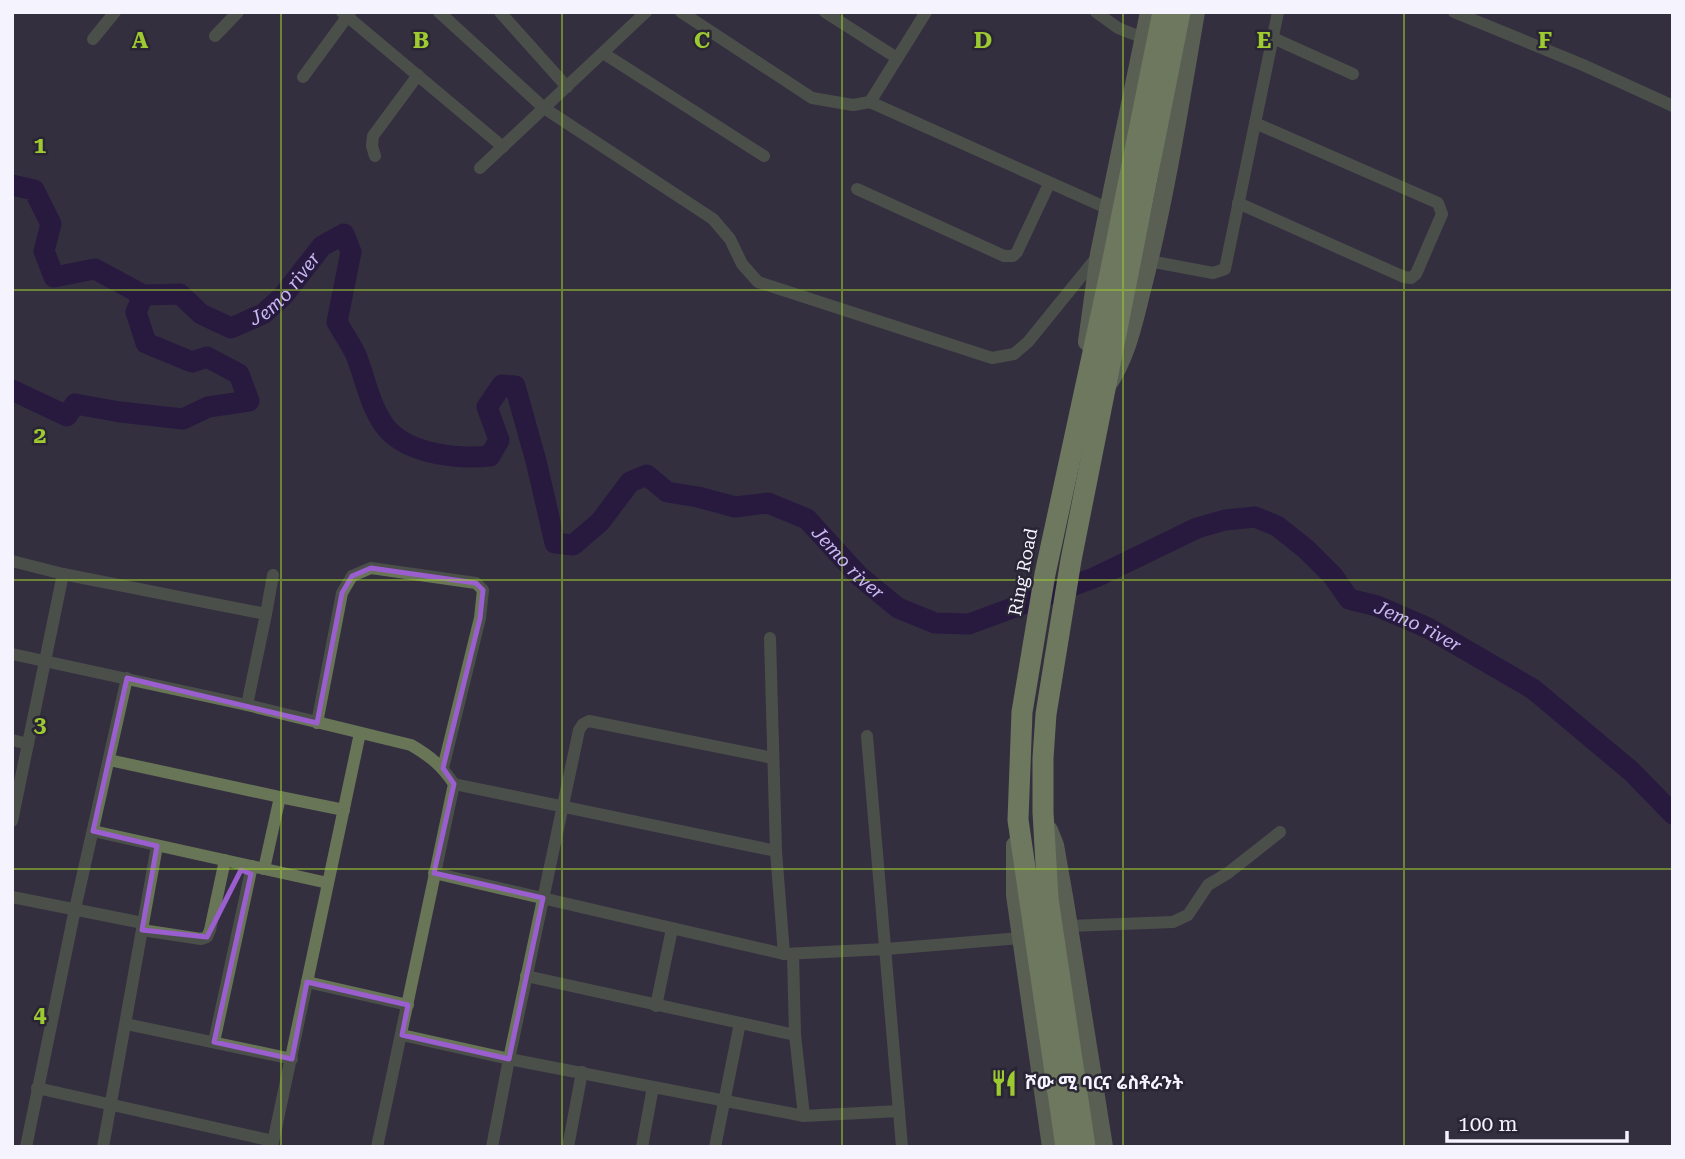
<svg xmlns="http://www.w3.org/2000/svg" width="1685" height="1159" font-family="'Roboto Serif','Noto Sans Ethiopic',serif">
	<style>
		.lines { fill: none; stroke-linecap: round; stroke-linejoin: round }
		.river { stroke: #1c013e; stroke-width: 21 }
		.street { stroke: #697557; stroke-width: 12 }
		.secondary { stroke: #889a6a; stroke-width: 18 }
		.highway { stroke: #b5d185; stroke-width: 21 }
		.marked { fill: none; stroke: #9a5ecf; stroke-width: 5; stroke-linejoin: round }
		.grid { fill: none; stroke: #9dca30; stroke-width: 2; stroke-opacity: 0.55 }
		.labels { text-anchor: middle; stroke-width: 5; stroke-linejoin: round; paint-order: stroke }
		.street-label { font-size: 18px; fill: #f5f3fe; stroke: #292534 }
		.poi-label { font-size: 18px; font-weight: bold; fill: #f5f3fe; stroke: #292534; text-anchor: start }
		.water-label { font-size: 19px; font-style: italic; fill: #c8baf4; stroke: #292534 }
		.grid-label { font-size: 23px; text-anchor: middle; font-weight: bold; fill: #9dca30; stroke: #292534; stroke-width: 5; stroke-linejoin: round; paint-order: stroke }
	</style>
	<rect width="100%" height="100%" fill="#332f3f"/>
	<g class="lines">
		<g class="river">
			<path id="s1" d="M12,185L34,190L51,224L44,251L54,277L95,269L143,295L180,294L201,314L231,328L263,314L283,296L322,246L344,234L351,252L337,322C343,333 351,344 356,355C366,380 370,409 388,430C412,455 458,459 490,456L499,440L487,407L502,385L515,386L536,461L555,543L573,545L600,522L630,482L647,475L667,492L698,497L735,507L768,503L807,519L859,576L898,608L935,623L969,624L1096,577L1197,528L1225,520L1255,517L1277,526L1306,549L1333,576L1349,599L1377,606L1428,628L1533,689L1631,771L1673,814"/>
			<path d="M12,390L67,416L75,404L120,412L183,419L208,407L249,401L239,374L207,357L192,362L146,343L136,312L143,295"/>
		</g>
		<g class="street">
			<path d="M342,12L503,147"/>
			<path d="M439,12L544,108L713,219L730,239L742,264L758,282L992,358L1014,354L1028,342L1097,257"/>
			<path d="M500,12L567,87"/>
			<path d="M681,12L812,98L853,105L870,102L1109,209"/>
			<path d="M825,12L897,58"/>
			<path d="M1096,12L1118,28L1151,41"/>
			<path d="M1454,12L1583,65L1673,106"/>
			<path d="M215,36L238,12"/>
			<path d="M1273,38L1353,74"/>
			<path d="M93,39L115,12"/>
			<path d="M603,53L764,156"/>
			<path d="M303,77L350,13"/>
			<path d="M870,102L926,12"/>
			<path d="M375,156L372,146L373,136L418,75"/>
			<path d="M480,168L646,12"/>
			<path d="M857,189L1004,256H1013L1017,252L1049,184"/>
			<path d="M1238,203L1404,277L1411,278L1416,274L1442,214L1438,203L1255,123"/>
			<path d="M1149,261L1213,273L1225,269L1278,12"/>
			<path d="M12,561L63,574L266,614L247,705"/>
			<path d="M266,614L273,575"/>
			<path d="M770,638L776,851L784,954"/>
			<path d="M12,654L247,705L411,745C430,756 442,766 454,784L377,1147"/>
			<path d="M317,723L342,593L352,576L371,568L476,583L483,590L480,618L443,768"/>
			<path d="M867,736L902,1147"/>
			<path d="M12,740L28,744"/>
			<path d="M109,760L280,797L264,869"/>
			<path d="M454,784L776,851"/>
			<path d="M280,797L344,810"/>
			<path d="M12,821L63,574"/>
			<path d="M93,831L328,883"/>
			<path d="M434,873L784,954L886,949L1021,938"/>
			<path d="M12,897L143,923"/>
			<path d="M1069,926L1173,922L1188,915L1208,885L1228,873L1280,832"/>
			<path d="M142,930L201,939L207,937L210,930L225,860"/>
			<path d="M793,954L795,1035L804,1116"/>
			<path d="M526,976L795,1035"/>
			<path d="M307,982L408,1005"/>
			<path d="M656,1006L672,929"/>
			<path d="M126,1024L292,1059"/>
			<path d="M402,1035L509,1059L804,1116L899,1111"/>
			<path d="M214,1042L252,866"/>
			<path d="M37,1088L273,1141"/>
			<path d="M26,1147L75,909L127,678"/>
			<path d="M103,1147L157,846"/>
			<path d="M272,1147L360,733"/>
			<path d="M492,1147L509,1059L579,730L583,724L589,721L773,758"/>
			<path d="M568,1147L582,1072"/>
			<path d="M642,1147L653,1087"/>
			<path d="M715,1147L740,1023"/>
		</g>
		<g class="secondary">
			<path d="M1087,342L1099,254L1149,12"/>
			<path d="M1107,386C1128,355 1134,321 1143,286C1166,196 1180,104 1196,12"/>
			<path d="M1049,830L1055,845L1065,902L1104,1147"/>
			<path d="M1015,845V895L1051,1147"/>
		</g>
		<g class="highway">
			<path d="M1066,1147L1018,820L1022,712L1045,574L1110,274L1163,12"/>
			<path d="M1085,1147L1048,899L1043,812V758L1046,714L1071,560L1180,12"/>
		</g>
	</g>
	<path d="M0 0H1685V1159H0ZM371,568L476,583L483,590L480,618L443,768L454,784L434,873L543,898L509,1059L402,1035L408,1005L307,982L292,1059L214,1042L251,874L241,870L207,937L142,930L157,846L93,831L127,678L317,723L342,593L352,576Z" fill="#332f3f" fill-opacity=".55" fill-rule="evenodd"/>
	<path class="marked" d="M371,568L476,583L483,590L480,618L443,768L454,784L434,873L543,898L509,1059L402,1035L408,1005L307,982L292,1059L214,1042L251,874L241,870L207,937L142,930L157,846L93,831L127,678L317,723L342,593L352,576Z"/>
	<path class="grid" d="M281,12V1147M562,12V1147M842,12V1147M1123,12V1147M1404,12V1147M12,290H1673M12,580H1673M12,869H1673"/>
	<defs>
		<symbol id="restaurant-bare" viewBox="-9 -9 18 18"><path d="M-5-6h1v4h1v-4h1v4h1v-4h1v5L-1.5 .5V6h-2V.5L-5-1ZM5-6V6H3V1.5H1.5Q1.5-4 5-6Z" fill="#9dca30" stroke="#292534" stroke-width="2.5" paint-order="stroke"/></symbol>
	</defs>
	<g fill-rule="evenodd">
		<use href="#restaurant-bare" x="985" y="1064" width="38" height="38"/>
	</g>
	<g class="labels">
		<g class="street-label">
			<text transform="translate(1023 572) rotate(-79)" y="6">Ring Road</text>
		</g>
		<g class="poi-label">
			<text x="1025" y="1089">ሾው ሚ ባርና ሬስቶራንት</text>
		</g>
		<g class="water-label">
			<text dy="7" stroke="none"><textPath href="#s1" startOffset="380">Jemo river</textPath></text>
			<text dy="7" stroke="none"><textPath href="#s1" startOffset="1390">Jemo river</textPath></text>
			<text dy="7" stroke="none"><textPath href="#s1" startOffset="2040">Jemo river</textPath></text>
		</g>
	</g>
	<g class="grid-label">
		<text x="140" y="48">A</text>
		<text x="421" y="48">B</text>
		<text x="702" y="48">C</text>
		<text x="983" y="48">D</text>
		<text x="1264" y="48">E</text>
		<text x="1545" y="48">F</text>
		<text x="40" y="153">1</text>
		<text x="40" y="443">2</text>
		<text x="40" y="732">3</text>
		<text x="40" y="1022">4</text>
	</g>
	<rect width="1685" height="1159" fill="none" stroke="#f5f3fe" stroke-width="28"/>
	<path d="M1447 1131v10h180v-10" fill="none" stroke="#f5f3fe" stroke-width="3.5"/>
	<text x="1458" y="1131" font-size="21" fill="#f5f3fe" stroke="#292534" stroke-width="5" paint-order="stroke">100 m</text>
</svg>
